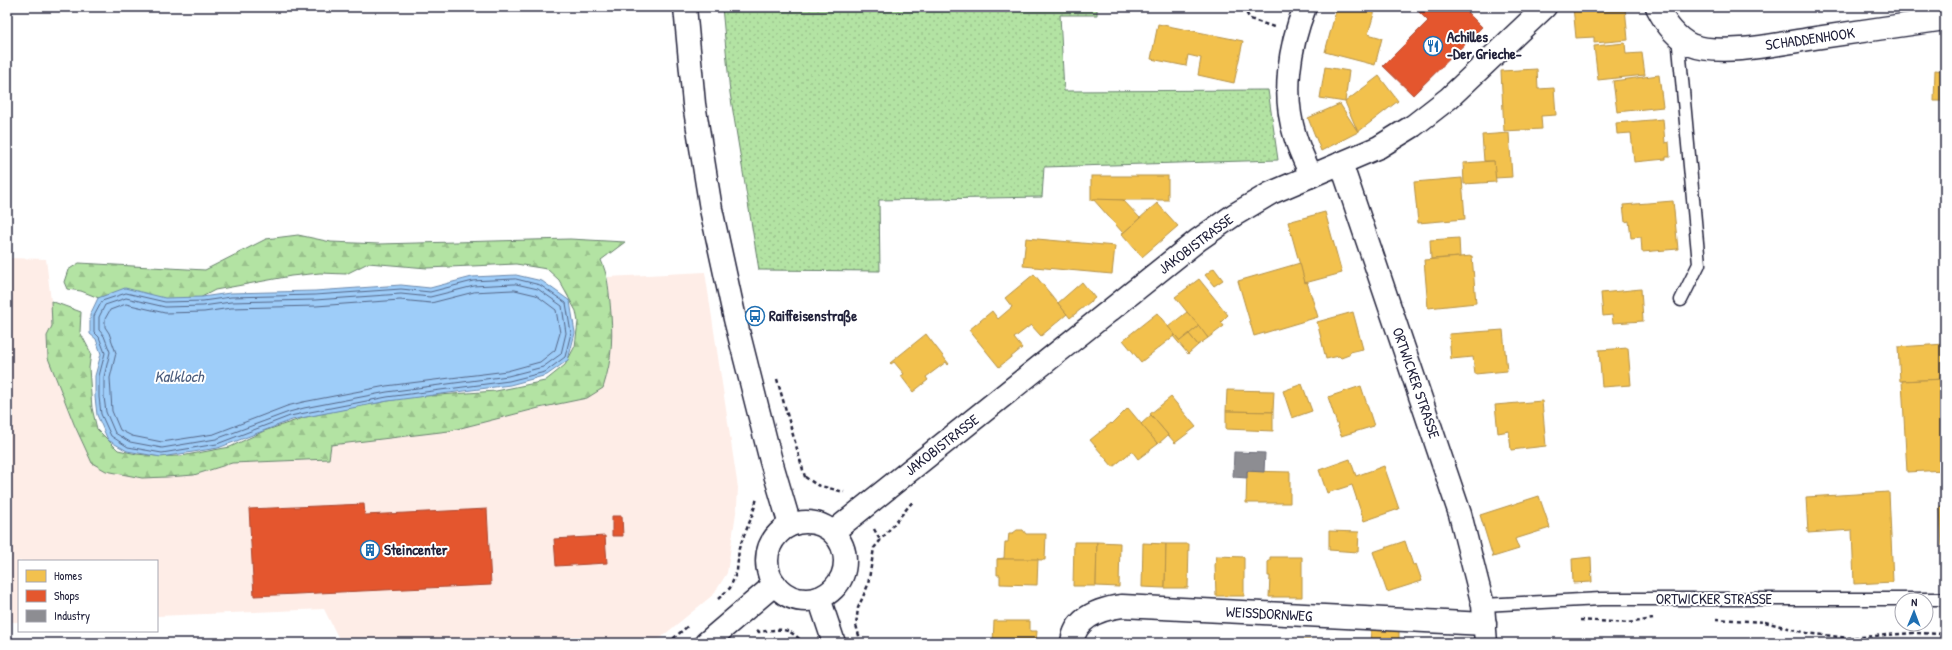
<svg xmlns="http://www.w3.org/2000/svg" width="1952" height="650" font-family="'Patrick Hand',sans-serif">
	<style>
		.built { fill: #feede7 }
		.grass { fill: url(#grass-dots); stroke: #6a826f }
		.forest { fill: url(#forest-firs); stroke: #6a826f }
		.water { fill: #9ecdf9; stroke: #6c89ad }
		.homes { fill: #f2c14e; stroke: #b49148 }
		.shops { fill: #e4572e; stroke: #aa4732 }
		.industry { fill: #8d8d92; stroke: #6d6d78 }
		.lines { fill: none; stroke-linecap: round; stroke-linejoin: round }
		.shore { stroke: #546687; stroke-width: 1 }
		.lane-casing { stroke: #22223b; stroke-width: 15 }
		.street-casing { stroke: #22223b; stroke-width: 25 }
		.secondary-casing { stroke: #22223b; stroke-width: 25 }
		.path { stroke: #22223b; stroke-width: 2.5; stroke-dasharray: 4 3; stroke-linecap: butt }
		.lane { stroke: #fff; stroke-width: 12 }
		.street { stroke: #fff; stroke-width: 22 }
		.secondary { stroke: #fff; stroke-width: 22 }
		.labels { text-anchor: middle; stroke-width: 4; stroke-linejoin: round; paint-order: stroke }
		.poi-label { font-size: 15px; font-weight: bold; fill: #22223b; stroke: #fff; text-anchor: start }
		.street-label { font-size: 15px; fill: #22223b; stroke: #fff }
		.water-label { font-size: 16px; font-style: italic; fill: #4d5e7e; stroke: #fff }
	</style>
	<defs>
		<pattern id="grass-dots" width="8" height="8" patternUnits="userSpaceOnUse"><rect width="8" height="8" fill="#b3e3a3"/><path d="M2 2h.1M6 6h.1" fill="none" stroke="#9ac28d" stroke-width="1.8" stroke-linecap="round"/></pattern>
		<pattern id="forest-firs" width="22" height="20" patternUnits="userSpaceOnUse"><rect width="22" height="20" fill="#b3e3a3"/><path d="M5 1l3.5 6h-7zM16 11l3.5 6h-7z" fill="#9ac28d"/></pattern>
	</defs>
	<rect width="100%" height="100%" fill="#fff"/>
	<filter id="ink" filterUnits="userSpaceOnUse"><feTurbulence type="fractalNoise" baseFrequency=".025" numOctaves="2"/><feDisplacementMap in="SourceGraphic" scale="8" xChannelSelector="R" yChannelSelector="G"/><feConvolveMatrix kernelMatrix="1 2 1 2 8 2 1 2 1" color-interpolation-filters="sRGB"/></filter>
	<g filter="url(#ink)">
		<path class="built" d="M7,258L46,259L51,301L52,326L47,336L48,358L74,424L92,463L142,478L194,475L230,463L329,459L331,445L449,431L539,408L587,398L611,315L608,277L705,272L738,488L737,506L727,573L714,594L654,643H341L324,609L157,616V561H19V622H7Z"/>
		<path class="grass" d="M722,7H1097V15H1060L1064,91L1268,90L1278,160L1044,167L1042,197L879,200L880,271L759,270L730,93Z"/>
		<path class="forest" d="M298,235L331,242L379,244L570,239L625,242L601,260C608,277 608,284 610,302C613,334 613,357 603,388L587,398L539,408L449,431L331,445L329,459L232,463L194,475L167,477L142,478L106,471L92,463L74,424L48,358L47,336L52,326L51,301L81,312L80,332L91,353L89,368L92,408L97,429L118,450L137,454L157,456H181L230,447L264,431L306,417L349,408L410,397L496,391L545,381L565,365L575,346L578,322L576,311L559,280L547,269L516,264L427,268L368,263L346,274L320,273L291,276L215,290L196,300H104L81,291L67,289L64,282L68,270L79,263L205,270L266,239Z"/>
		<path class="water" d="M516,275L542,281L570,301L575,333L568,360L547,375L510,385L388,401L306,417L292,420L218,448L161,457L127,451L108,440L97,415L95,397V376L101,354L96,339L90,334V315L98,298L125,288L165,298L202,297L230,293L315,291L401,285L430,288L472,277Z"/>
		<g class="homes">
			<path d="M1337,7H1376L1368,34L1382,38L1375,65L1325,52Z"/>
			<path d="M1573,7H1625L1628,40L1594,43V37L1576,38Z"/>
			<path d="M1158,24L1243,41L1234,83L1198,75L1201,58L1188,55L1186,66L1151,59Z"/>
			<path d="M1625,43L1626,54L1642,53L1645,75L1598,80L1594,46Z"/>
			<path d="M1325,67L1349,71L1345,102L1320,98Z"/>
			<path d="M1537,69L1538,89L1554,88L1556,115L1541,116L1542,129L1504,131L1501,71Z"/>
			<path d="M1935,70L1945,71V101H1934Z"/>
			<path d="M1659,75L1663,107L1617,112L1613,81Z"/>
			<path d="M1379,76L1398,101L1358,132L1345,102Z"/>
			<path d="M1340,104L1358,132L1321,151L1308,118Z"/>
			<path d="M1663,119L1665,143L1669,142L1670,157H1666V159L1634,162L1631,133L1617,134L1616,123Z"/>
			<path d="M1509,133L1512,177L1495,178L1494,161H1484L1482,135Z"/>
			<path d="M1494,161L1496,182L1464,184L1463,163Z"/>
			<rect x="1091" y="176" width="77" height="24"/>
			<path d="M1462,178L1465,219L1418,223L1414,182Z"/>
			<path d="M1093,199L1123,200L1140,218L1123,233Z"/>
			<path d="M1673,201L1678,249L1642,252L1641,237L1631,238L1629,221L1625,222L1623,205Z"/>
			<path d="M1157,203L1178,226L1142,257L1122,234Z"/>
			<path d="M1325,212L1342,273L1305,283L1288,222Z"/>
			<path d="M1026,238L1115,246L1112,274L1023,266Z"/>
			<path d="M1459,238L1460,257L1431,259L1430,240Z"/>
			<path d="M1472,256L1476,303L1428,308L1424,260Z"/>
			<path d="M1300,263L1305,283L1307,282L1318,317L1254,336L1238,281Z"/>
			<path d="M1214,268L1223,280L1214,286L1205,275Z"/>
			<path d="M1034,274L1067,314L1041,336L1031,325L1014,338L1022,348L999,367L969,330L992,311L998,319L1012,307L1005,298Z"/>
			<path d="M1199,279L1228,315L1221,322L1224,326L1208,338L1175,297Z"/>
			<path d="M1082,282L1095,298L1070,318L1058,303Z"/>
			<path d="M1641,289L1643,321L1613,323L1612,315L1603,316L1601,293Z"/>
			<path d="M1187,312L1199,326L1180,341L1168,327Z"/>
			<path d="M1353,312L1363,349L1350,352L1349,355L1341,358L1339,356L1326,359L1317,322Z"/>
			<path d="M1157,313L1175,335L1141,362L1123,340Z"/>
			<path d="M1199,326L1208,338L1198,345L1189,334Z"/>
			<path d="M1503,330L1507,371L1475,374L1473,357L1451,359L1449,334Z"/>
			<path d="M926,334L949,364L948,365L946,362L926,377L928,380L913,392L901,376L904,374L894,362L891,364L890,363Z"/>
			<path d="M1189,334L1198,345L1188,354L1173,336L1175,335L1180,341Z"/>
			<path d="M1945,344V379L1900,381L1898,347Z"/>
			<path d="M1628,348L1631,385L1602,387L1599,350Z"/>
			<path d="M1945,379V470L1907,472L1902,381Z"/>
			<path d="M1302,384L1312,411L1292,418L1283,391Z"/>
			<path d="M1361,386L1374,426L1341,436L1328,397Z"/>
			<path d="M1227,390L1274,391L1273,412L1226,411Z"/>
			<path d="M1171,397L1196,427L1175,443L1150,414Z"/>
			<path d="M1542,401L1546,446L1511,450L1509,431L1498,433L1495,405Z"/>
			<path d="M1128,408L1158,444L1138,459L1132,451L1113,467L1090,440L1111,423L1112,424Z"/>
			<path d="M1226,411L1273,412V431L1226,429Z"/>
			<path d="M1151,415L1168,435L1158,444L1141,424Z"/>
			<path d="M1350,459L1356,476L1384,466L1399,509L1364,521L1352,485L1327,493L1319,470Z"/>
			<path d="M1247,471L1290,472V503H1246Z"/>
			<path d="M1889,492L1893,582L1854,584L1852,530L1808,533L1806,497Z"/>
			<path d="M1539,496L1550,528L1515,539L1519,549L1493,557L1480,515Z"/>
			<path d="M1940,506H1945V588H1944Z"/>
			<path d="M1017,530H1023L1026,534H1046L1045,560L997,559L1004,558L1005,542H1008L1009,533H1013Z"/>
			<path d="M1329,531L1359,532L1358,552L1329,550Z"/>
			<path d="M1405,541L1413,565L1416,564L1422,581L1387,592L1373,552Z"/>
			<path d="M1074,542H1097L1096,586H1073Z"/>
			<path d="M1097,542L1120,543L1119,587L1096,586Z"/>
			<path d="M1143,543L1166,544L1165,588L1142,587Z"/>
			<path d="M1166,544H1189L1188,588H1165Z"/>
			<path d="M1217,556L1244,557V596H1216L1215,565Z"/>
			<path d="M1270,557H1302V597H1269L1270,576H1268V561H1270Z"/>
			<path d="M1591,557L1592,582L1573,583L1572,559Z"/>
			<path d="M997,559H1038L1037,585L1000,584V575H997Z"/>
			<path d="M994,621H1030V631H1037L1036,643H993Z"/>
			<path d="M1371,630H1399V643H1370Z"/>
			<path d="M1135,640L1158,641V643H1135Z"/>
			<path d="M1135,640V643H1112V641Z"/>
			<rect x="1265" y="640" width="45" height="3"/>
		</g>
		<g class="shops">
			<path d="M1414,7H1462L1482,27L1413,95L1383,66L1428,21Z"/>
			<path d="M364,504L365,515L487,509L491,585L254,596L249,509Z"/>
			<path d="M612,516H622L623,536H612Z"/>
			<path d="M605,536L607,563L556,566L554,539Z"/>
		</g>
		<path class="industry" d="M1234,452L1265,453L1264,472L1247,471V478L1233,477Z"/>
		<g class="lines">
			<g class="shore">
				<path d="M516,279L540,285L566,303L571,333L565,357L545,372L509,381L387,397L305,413L290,416L217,444L162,453L128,447L111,436L101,414L99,397V376L105,353L99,337L94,332V316L102,301L126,293L165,302L203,301L231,297L315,295L401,289L430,292L473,281Z"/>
				<path d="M516,284L538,289L562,306L566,333L561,354L543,367L508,376L387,392L304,408L289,412L216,439L162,448L130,442L115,433L106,412L104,397V377L110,352L104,336L99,330V317L105,305L126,298L165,307L203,306L231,302L315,300L401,294L430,297L474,286Z"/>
				<path d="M515,290L536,295L556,310L560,333L555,350L540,362L507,371L386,386L303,402L287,406L214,434L162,442L132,436L120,430L112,411L110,378L116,353L109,333L105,327V319L110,310L126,304L165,313L204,312L231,308L316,306L400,300L431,303L474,292Z"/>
			</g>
			<defs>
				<g id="lane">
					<path d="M1678,36L1699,264L1681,300"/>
					<path d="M1483,605L1601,599H1945"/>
				</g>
				<g id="street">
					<path d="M1305,7C1289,47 1282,95 1295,136C1299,150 1306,163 1311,176"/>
					<path d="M1657,7C1664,21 1676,38 1691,45C1721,57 1783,43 1815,38C1858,32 1902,25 1945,19"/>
					<path d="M1341,163L1460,514L1483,605L1486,643"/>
					<path d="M833,532L1198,240L1234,215L1271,193L1379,147L1413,126L1449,98L1545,7"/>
					<path d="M1072,643C1075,617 1100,609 1122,606L1485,624"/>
				</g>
				<g id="secondary">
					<path d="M685,7L694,104L711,209L735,319L771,461L790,525"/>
					<circle cx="806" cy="561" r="39"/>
					<path d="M819,598L834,643"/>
					<path d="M706,643L775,584"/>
				</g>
			</defs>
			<use href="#lane" class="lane-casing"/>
			<use href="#street" class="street-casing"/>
			<use href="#secondary" class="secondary-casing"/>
			<g class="path">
				<path d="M1243,7L1250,19L1274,27"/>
				<path d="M777,379L805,477"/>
				<path d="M805,477L817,485L844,492"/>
				<path d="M874,529L880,540"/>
				<path d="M718,599L730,588L737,571L739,548L752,516L757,498"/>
				<path d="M1716,619L1765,622L1807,633L1848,638L1913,633L1945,634"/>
				<path d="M1580,620L1628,623L1653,619"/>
				<path d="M757,630L759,632C780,629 788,626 803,643"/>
				<path d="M668,643L689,625"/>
				<path d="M861,643L856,625L858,608L868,585L874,548L914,500"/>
			</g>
			<use href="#lane" class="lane"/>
			<use href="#street" class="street"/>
			<use href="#secondary" class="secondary"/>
		</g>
	</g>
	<defs>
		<symbol id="restaurant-ring" viewBox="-11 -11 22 22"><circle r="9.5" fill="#fff" stroke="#1f6fb2" stroke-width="1.5"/><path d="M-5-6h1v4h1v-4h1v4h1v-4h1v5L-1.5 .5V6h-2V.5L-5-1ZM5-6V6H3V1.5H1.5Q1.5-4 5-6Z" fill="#1f6fb2"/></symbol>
		<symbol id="bus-ring" viewBox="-11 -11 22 22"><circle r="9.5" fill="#fff" stroke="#1f6fb2" stroke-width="1.5"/><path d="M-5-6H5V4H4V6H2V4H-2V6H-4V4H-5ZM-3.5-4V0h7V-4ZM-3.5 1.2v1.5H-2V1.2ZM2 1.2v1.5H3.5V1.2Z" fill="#1f6fb2"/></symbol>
		<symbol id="building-ring" viewBox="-11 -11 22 22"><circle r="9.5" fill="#fff" stroke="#1f6fb2" stroke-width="1.5"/><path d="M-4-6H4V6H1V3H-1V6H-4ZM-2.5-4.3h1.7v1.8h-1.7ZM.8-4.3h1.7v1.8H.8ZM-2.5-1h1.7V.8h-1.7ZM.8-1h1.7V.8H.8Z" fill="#1f6fb2"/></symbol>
	</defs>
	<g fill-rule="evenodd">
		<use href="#restaurant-ring" x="1422" y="35" width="22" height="22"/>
		<use href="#bus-ring" x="744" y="305" width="22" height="22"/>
		<use href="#building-ring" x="359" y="539" width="22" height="22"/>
	</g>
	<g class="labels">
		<g class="poi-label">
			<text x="1447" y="42">Achilles<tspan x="1447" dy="17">-Der Grieche-</tspan></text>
			<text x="769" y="321">Raiffeisenstraße</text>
			<text x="384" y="555">Steincenter</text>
		</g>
		<g class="street-label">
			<text transform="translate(1810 39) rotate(-8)" y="5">SCHADDENHOOK</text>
			<text transform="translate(1196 244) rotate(-37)" y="5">JAKOBISTRASSE</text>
			<text transform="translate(1416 383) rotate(71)" y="5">ORTWICKER STRASSE</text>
			<text transform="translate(942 445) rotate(-38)" y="5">JAKOBISTRASSE</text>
			<text x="1714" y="604">ORTWICKER STRASSE</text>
			<text transform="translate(1269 614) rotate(3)" y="5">WEISSDORNWEG</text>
		</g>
		<g class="water-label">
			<text x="179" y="382">Kalkloch</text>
		</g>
	</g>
	<rect width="1952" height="650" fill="none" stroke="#fff" stroke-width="24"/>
	<rect x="12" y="12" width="1928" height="626" fill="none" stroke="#22223b" stroke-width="1.5" filter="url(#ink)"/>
	<rect x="18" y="560" width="140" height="72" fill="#ffffff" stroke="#a7a7b1"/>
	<rect x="26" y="570" width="20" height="12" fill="#f2c14e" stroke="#a7a7b1"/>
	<text x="54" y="580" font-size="12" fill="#22223b">Homes</text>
	<rect x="26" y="590" width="20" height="12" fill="#e4572e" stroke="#a7a7b1"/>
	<text x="54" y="600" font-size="12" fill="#22223b">Shops</text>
	<rect x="26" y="610" width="20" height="12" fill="#8d8d92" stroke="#a7a7b1"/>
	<text x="54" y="620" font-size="12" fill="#22223b">Industry</text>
	<g transform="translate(1914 612) rotate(1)"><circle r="19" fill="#ffffff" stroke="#a7a7b1"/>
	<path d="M0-3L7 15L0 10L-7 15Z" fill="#1f6fb2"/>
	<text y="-6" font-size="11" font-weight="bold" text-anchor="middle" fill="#22223b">N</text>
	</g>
</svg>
